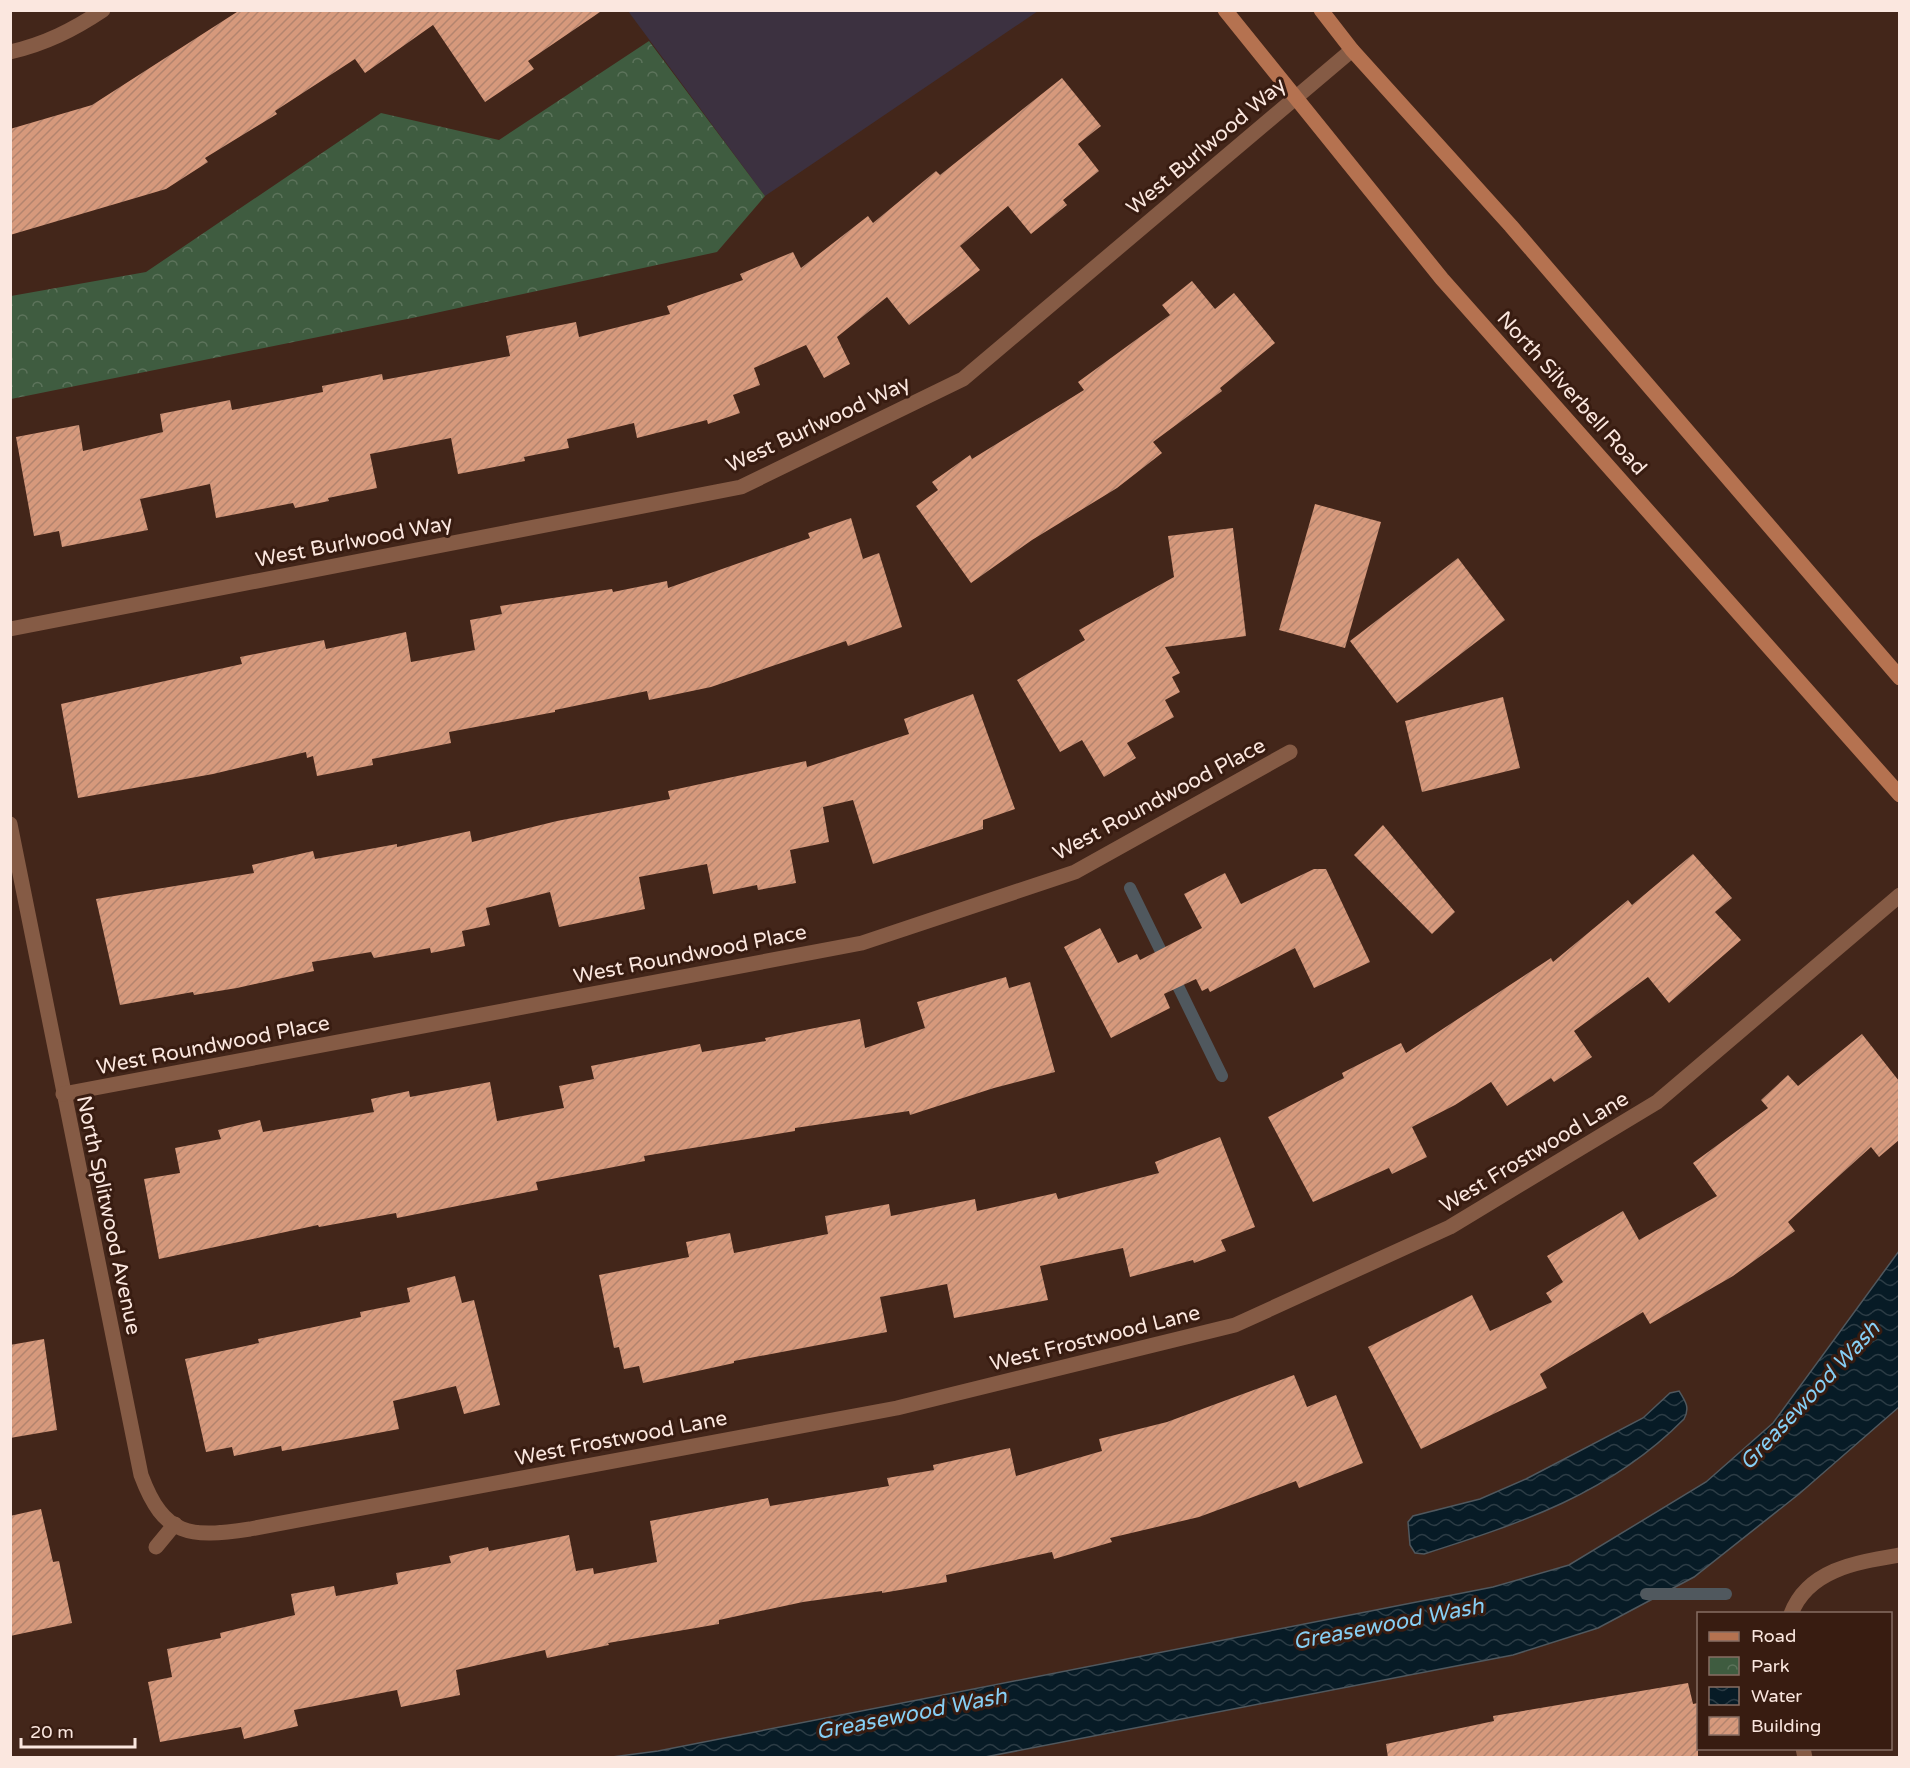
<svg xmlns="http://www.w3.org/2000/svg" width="1910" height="1768" font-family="'Varela Round',sans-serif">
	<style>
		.commercial { fill: #3c3140 }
		.park { fill: url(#park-crowns) }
		.water { fill: url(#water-waves); stroke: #50585e; stroke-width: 1.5 }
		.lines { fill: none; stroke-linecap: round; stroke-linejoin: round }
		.stream { stroke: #50585e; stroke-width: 12 }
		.building { fill: url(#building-hatch) }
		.minor { stroke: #855b45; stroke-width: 15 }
		.secondary { stroke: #b57250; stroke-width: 15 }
		.labels { text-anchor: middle; stroke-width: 6; stroke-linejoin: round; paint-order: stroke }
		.street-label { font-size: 21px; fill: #fbe7df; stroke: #381c11 }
		.water-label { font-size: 22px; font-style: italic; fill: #86cff5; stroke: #381c11 }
	</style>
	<defs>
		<pattern id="park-crowns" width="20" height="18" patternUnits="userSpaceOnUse" patternTransform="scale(1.5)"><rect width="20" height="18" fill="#3f5c40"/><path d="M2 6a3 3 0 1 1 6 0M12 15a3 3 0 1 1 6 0" fill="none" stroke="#5c735b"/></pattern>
		<pattern id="water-waves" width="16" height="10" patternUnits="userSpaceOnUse" patternTransform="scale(1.5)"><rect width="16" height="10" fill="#071b26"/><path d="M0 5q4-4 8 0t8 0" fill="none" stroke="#2c3c45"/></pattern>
		<pattern id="building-hatch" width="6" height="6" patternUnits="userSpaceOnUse" patternTransform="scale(1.5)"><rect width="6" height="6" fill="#d6997c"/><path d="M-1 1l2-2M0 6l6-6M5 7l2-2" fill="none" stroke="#b3846e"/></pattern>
	</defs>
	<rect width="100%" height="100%" fill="#43261a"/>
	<path class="commercial" d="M628,11H1038L765,196Z"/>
	<path class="park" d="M649,41L765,196L717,252L417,317L11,399V296L146,272L381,113L499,140Z"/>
	<g class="water">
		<path d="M1899,1251V1407L1799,1494L1694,1577L1598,1628L1513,1655L985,1757H612L658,1751L1493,1587L1569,1565L1706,1482L1773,1423Z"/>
		<path d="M1679,1391C1686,1402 1690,1408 1684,1419C1610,1494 1521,1523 1424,1554L1415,1553L1410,1545L1408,1522L1413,1516L1480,1499L1526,1479L1643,1418L1670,1393Z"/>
	</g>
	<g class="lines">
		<g class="stream">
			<path d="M1130,888L1222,1076"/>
			<path d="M1646,1594H1726"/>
		</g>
	</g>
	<g class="building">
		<path d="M240,10H603L528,61L534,69L485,102L433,25L365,73L355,59L275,111L277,114L205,158L208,162L166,189L10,235V129L92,105Z"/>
		<path d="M1062,78L1101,126L1078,144L1099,171L1063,200L1067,205L1031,234L1008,206L960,246L980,270L909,325L887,297L837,337L850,364L824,378L806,345L754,368L760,385L733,395L740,413L708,424L707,420L637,438L634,423L567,439L569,448L524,457L525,461L458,474L451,438L370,454L377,488L328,498L329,501L295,508L293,503L216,518L210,484L140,499L148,530L62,547L59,531L34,536L16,437L79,425L83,451L163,432L160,414L230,400L232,410L323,392L322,386L382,374L383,380L510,356L506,336L576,322L579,337L670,314L667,306L743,280L740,274L793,252L801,268L868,216L873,223L936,171L940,175Z"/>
		<path d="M1192,281L1215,309L1234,293L1275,343L1220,388L1222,391L1153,442L1162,453L1117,488L1032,540L971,583L916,506L938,490L932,482L970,455L972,459L1084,390L1078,382L1170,315L1162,305Z"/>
		<path d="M1315,504L1381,522L1345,648L1279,630Z"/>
		<path d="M851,518L863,559L879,553L902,627L848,646L846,641L711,687L649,700L647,691L555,710V712L449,732L451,743L372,759L373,765L317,776L313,756L307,758L306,752L213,774L78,798L61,704L242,664L240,657L324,640L326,649L406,632L411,662L475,650L470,620L502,614L500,606L612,589L613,592L667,581L668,588L810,538L808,533Z"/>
		<path d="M1233,528L1246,636L1165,647L1180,673L1172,677L1180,692L1165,700L1174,717L1127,743L1136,758L1104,777L1082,740L1060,752L1017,680L1085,640L1079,630L1174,577L1168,536Z"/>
		<path d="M1458,558L1505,620L1397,703L1350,641Z"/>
		<path d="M973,694L1015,809L983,820V829L873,864L853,800L823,807L829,842L790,850L796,883L758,890L757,885L713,894L707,864L639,877L645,909L559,927L550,892L486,908L490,925L462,931L465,946L431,953L430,948L374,958L371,952L312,962L314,971L237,988L194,995L193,992L120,1005L96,899L254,873L252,865L313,851L315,859L397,844V847L470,831L472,842L557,821L670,799L668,791L806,761L807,767L909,734L904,719Z"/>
		<path d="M1503,697L1520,768L1422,792L1405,721Z"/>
		<path d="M1383,825L1455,912L1432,934L1354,855Z"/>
		<path d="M1693,854L1732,898L1715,912L1741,940L1669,1003L1648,977L1574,1031L1592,1057L1554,1082L1551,1078L1507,1106L1491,1082L1455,1105L1412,1127L1427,1157L1392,1174L1389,1168L1313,1202L1268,1117L1344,1078L1342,1073L1401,1043L1406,1053L1551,958L1553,962L1628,900L1632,905Z"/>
		<path d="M1314,869H1326L1370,962L1314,988L1295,948L1210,992L1208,988L1202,991L1196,979L1164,994L1170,1008L1111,1038L1064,947L1100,928L1118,963L1137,954L1140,960L1202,928L1184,894L1225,873L1241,904Z"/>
		<path d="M1006,977L1009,988L1030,982L1055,1072L994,1088L910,1115L909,1111L795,1128V1131L644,1156L645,1161L536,1182L538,1190L397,1218L396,1213L319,1227L318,1225L159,1259L144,1179L180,1173L175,1148L221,1139L218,1130L260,1120L263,1132L374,1112L371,1099L409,1091L410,1097L490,1082L497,1121L564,1108L559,1086L594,1079L591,1066L660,1052L700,1044L702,1052L766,1041L765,1038L860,1019L865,1048L925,1028L917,1002Z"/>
		<path d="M1862,1034L1899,1081V1140L1879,1157L1871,1147L1788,1222L1795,1231L1733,1276L1650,1324L1643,1312L1540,1374L1547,1388L1421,1449L1368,1347L1472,1295L1490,1331L1552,1302L1546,1293L1563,1282L1547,1256L1623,1211L1639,1240L1717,1196L1693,1163L1768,1108L1761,1100L1788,1075L1798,1086Z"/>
		<path d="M1220,1137L1255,1227L1221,1240L1226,1251L1194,1263L1193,1260L1130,1277L1123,1248L1040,1266L1048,1300L954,1318L947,1284L880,1297L887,1332L734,1361V1363L643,1383L639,1366L624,1369L619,1347L614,1348L599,1275L689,1257L686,1242L730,1233L734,1253L828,1234L825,1216L889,1204L891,1216L975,1199L977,1211L1056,1193L1058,1199L1159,1173L1155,1162Z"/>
		<path d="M455,1276L462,1303L474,1300L500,1405L464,1414L456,1386L393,1401L399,1429L282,1451L281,1446L234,1456L232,1447L206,1452L185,1359L259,1343L258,1339L361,1317L360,1312L410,1302L407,1288Z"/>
		<path d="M44,1339L57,1430L10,1438V1345Z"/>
		<path d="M1294,1375L1307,1407L1336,1395L1363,1463L1299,1488L1296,1481L1199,1517L1110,1538L1112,1542L1054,1559L1052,1552L946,1575L947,1582L882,1593V1591L803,1602L719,1620V1624L608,1643L609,1645L547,1658L545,1650L456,1670L460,1695L401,1707L397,1690L294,1710L298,1726L244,1739L241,1727L160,1742L148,1682L172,1677L167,1649L221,1638L220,1633L295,1615L291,1594L334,1586L336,1596L398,1584L396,1573L451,1563L449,1556L488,1547L489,1551L569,1535L576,1571L593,1568L594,1574L657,1562L650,1521L768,1498L770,1506L889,1486L887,1478L934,1470L933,1465L1010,1448L1016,1476L1102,1451L1099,1439L1167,1422Z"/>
		<path d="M41,1509L53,1562L59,1561L72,1623L10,1636V1516Z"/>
		<path d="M1688,1683L1693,1704L1698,1703V1758H1388L1386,1744L1494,1721L1493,1716Z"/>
	</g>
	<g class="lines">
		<g class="minor">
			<path d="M10,52C45,44 73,30 103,10"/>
			<path d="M10,629L741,487L963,379L1352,50"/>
			<path d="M10,824L141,1475C164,1537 190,1538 250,1529L897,1408L1235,1325L1450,1227L1657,1102L1900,895"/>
			<path d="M63,1094L862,943L1075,872L1290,752"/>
			<path d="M156,1547L175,1524"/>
			<path d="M1791,1614C1808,1569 1858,1562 1900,1555"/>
			<path d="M1803,1748L1805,1758"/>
		</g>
		<g class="secondary">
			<path d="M1225,10L1442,279L1900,795"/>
			<path d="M1321,10L1352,50L1511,226L1900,678"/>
		</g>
	</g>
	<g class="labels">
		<g class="street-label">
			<text transform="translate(1206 146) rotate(-40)" y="7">West Burlwood Way</text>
			<text transform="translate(1572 393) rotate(48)" y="7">North Silverbell Road</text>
			<text transform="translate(818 424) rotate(-25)" y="7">West Burlwood Way</text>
			<text transform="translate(354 541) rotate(-11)" y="7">West Burlwood Way</text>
			<text transform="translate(1159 799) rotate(-28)" y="7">West Roundwood Place</text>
			<text transform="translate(690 954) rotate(-11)" y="7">West Roundwood Place</text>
			<text transform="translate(213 1045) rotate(-11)" y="7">West Roundwood Place</text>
			<text transform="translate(1534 1152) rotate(-31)" y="7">West Frostwood Lane</text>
			<text transform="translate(109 1215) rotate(78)" y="7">North Splitwood Avenue</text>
			<text transform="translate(1095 1338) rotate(-14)" y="7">West Frostwood Lane</text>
			<text transform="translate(621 1438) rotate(-11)" y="7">West Frostwood Lane</text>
		</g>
		<g class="water-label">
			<text transform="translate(1809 1395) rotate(-47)" y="8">Greasewood Wash</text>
			<text transform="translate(1388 1623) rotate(-11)" y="8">Greasewood Wash</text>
			<text transform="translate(911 1713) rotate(-11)" y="8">Greasewood Wash</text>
		</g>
	</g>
	<rect width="1910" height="1768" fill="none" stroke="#fbe7df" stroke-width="24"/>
	<rect x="1697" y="1612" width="195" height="138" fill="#381c11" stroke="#866d63" stroke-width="1.5"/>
	<rect x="1709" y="1632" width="30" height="9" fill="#b57250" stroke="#866d63" stroke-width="1.5"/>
	<text x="1751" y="1642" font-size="18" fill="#fbe7df">Road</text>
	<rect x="1709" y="1657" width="30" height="18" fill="url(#park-crowns)" stroke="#866d63" stroke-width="1.5"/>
	<text x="1751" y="1672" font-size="18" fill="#fbe7df">Park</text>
	<rect x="1709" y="1687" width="30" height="18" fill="url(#water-waves)" stroke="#866d63" stroke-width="1.5"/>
	<text x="1751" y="1702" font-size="18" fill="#fbe7df">Water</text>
	<rect x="1709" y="1717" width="30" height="18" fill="url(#building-hatch)" stroke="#866d63" stroke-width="1.5"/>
	<text x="1751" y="1732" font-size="18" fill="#fbe7df">Building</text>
	<path d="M21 1738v9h114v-9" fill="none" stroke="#fbe7df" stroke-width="3"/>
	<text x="30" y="1738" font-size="18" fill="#fbe7df" stroke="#381c11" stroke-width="4.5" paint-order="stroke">20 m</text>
</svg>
